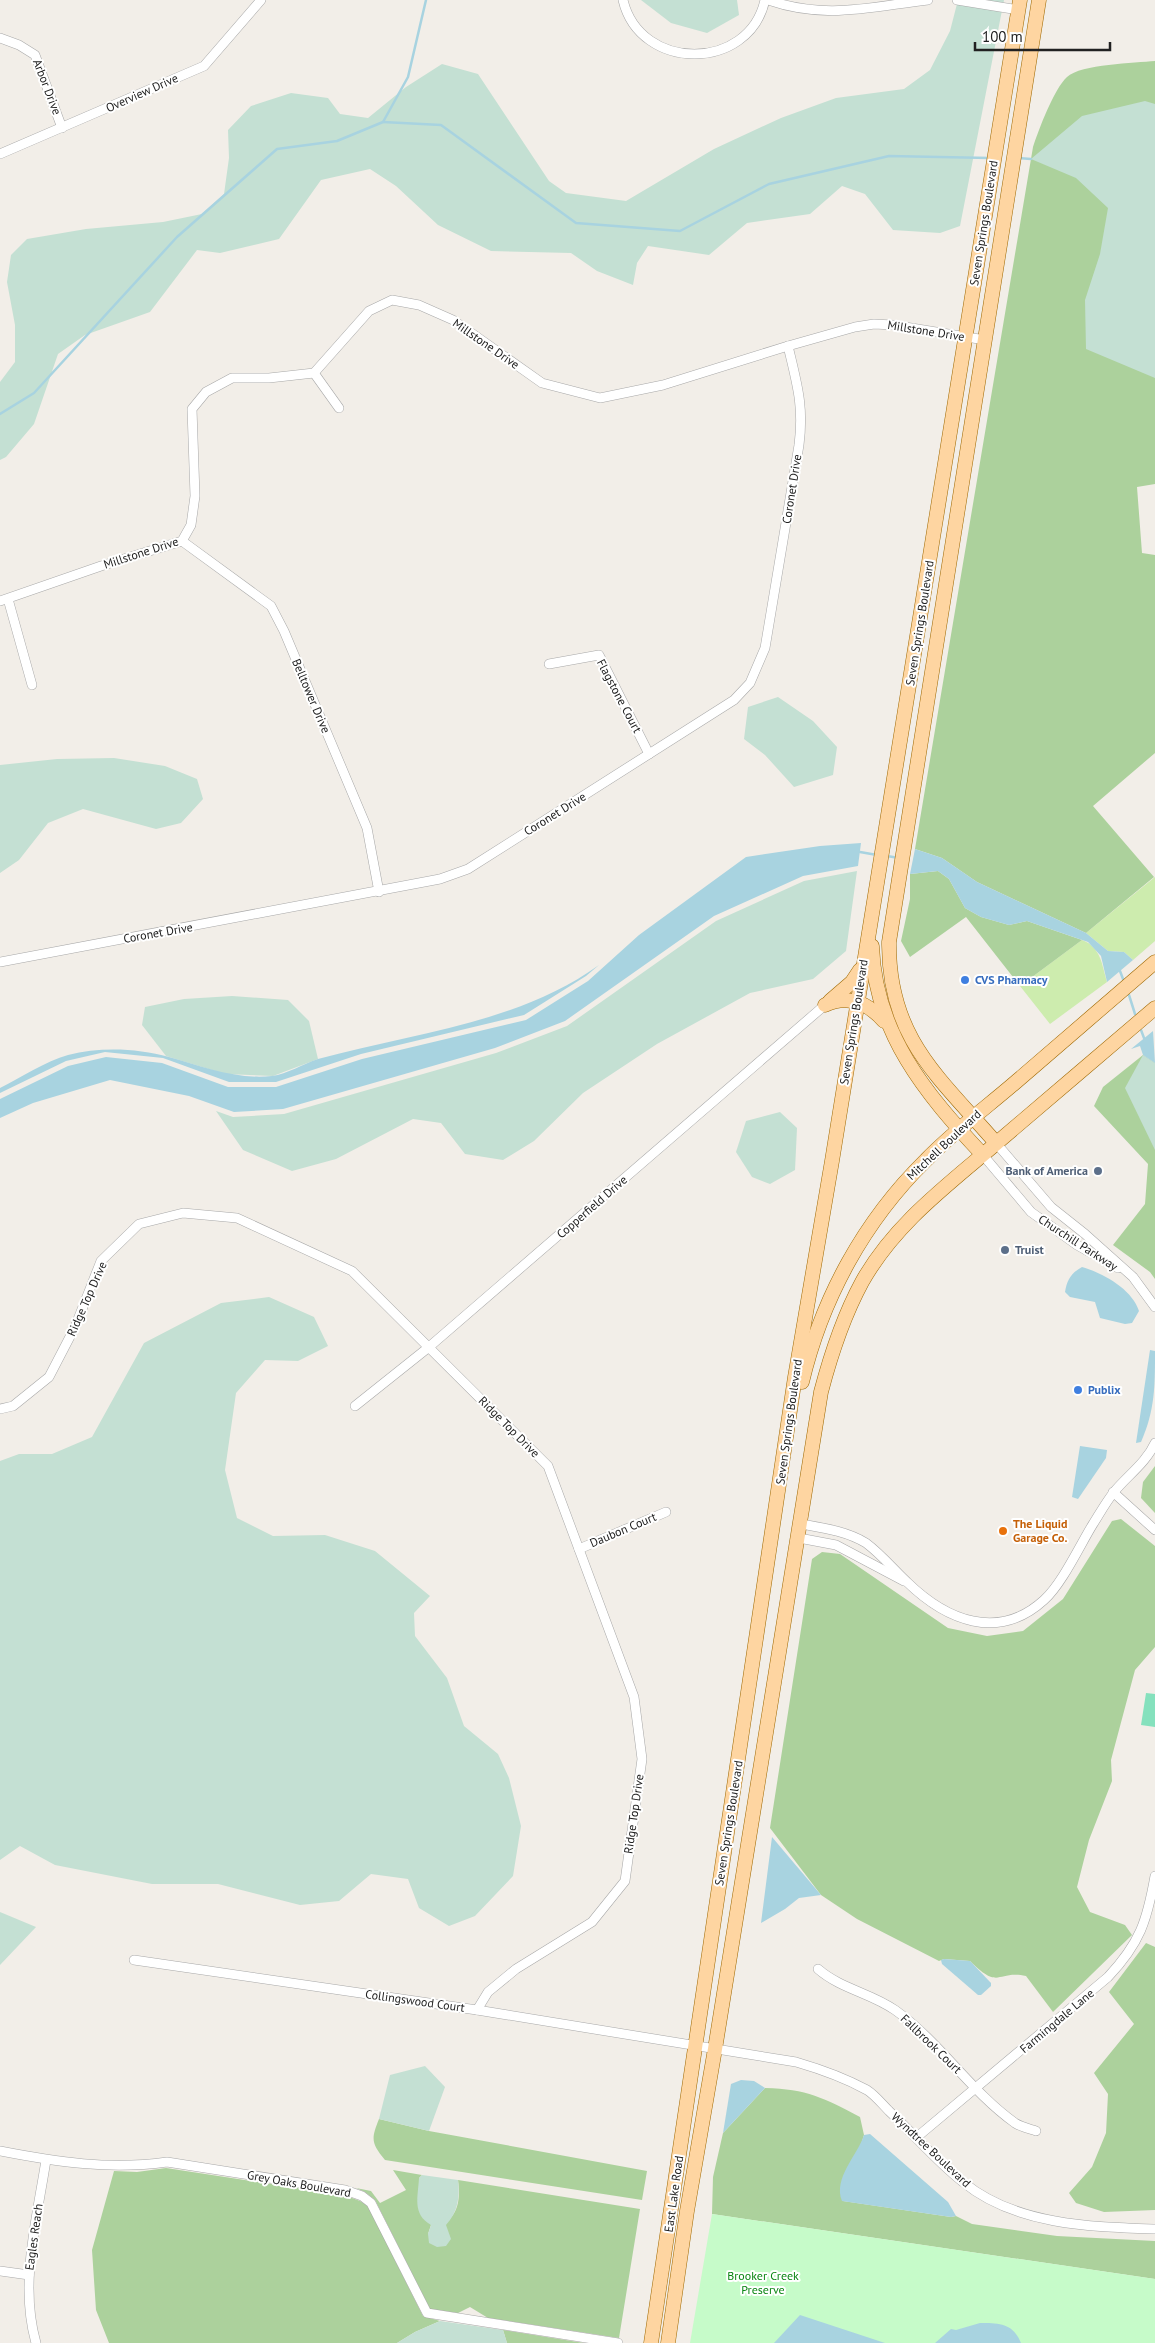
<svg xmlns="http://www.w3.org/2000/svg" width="1155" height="2343" font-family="'PT Sans',sans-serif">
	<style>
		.grass { fill: #cdecae }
		.forest { fill: #acd19c }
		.wetland { fill: #c4e0d3 }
		.park { fill: #c6fbc9 }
		.pitch { fill: #85e1bd }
		.water { fill: #a8d3e0 }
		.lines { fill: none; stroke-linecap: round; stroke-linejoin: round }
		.stream { stroke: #a8d3e0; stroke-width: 2.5 }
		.minor-casing { stroke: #a8a8a8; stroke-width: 10 }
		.primary-casing { stroke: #9e6800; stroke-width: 15 }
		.minor { stroke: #fff; stroke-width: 9 }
		.primary { stroke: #fed5a1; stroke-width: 14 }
		.shop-dot { fill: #3f7fe0; stroke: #fff; stroke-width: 2 }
		.service-dot { fill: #5c6f8a; stroke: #fff; stroke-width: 2 }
		.food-dot { fill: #e8710a; stroke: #fff; stroke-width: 2 }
		.labels { text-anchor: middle; stroke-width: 4; stroke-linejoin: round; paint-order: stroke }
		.street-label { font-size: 12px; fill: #212121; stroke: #fff }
		.shop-label { font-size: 12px; font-weight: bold; fill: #366cbe; stroke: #fff; text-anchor: start }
		.service-label { font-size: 12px; font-weight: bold; fill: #4e5e75; stroke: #fff; text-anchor: end }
		.food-label { font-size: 12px; font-weight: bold; fill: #c56008; stroke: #fff; text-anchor: start }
		.park-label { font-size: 12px; fill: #0a8513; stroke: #fff }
	</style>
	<rect width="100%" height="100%" fill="#f2eee8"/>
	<g class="grass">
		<path d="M1155,877V941L1133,960L1124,952L1108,951L1086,933Z"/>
		<path d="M1082,940C1101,947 1102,965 1107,982L1050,1024L1020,986Z"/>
	</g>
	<g class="forest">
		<path d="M1155,61V484L1137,487L1142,553L1155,555V753L1093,806L1154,877L1086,933L977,882L942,858L915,849L1033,147C1039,129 1054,89 1067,77C1081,64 1135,63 1155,61Z"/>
		<path d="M938,871L949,879L965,908L981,917L1009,925L1027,921L1082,940L1020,986L966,917L910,957L901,941L910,899V874Z"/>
		<path d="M1143,1055L1155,1063V1279L1150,1272L1113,1245L1145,1204L1148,1164L1094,1106L1103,1087Z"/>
		<path d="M1155,1466V1513L1141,1498L1143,1482Z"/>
		<path d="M1121,1519L1155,1546V1647L1135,1670L1111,1760L1112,1781L1089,1840L1077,1887L1090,1912L1125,1925L1132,1935L1053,2012L1026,1976C996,1970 1000,1991 970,1961L944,1959L939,1961L857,1919L821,1895L770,1828L812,1559L822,1552L840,1554L948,1628L987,1636L1023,1631L1063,1599L1112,1521Z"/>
		<path d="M1146,1943L1155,1947V2210L1104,2212L1076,2203L1069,2193L1092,2167L1106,2133L1108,2094L1094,2073L1134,2024L1109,1992Z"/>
		<path d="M765,2088C807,2089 824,2098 860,2117L864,2135L843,2201L951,2217L956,2216L972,2224L1057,2236L1155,2241V2279L712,2214L713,2177L723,2133Z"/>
		<path d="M379,2119L429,2131L647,2171L642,2200L385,2160C371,2143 371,2139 379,2119Z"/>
		<path d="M166,2168L344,2195L360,2201L368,2206L423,2316L440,2321L415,2332L397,2343H109L96,2310L92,2250L114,2171L137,2172Z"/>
		<path d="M393,2170L422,2175L419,2178L431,2225L428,2234C453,2221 462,2210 458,2180L640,2209L619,2338L488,2318L470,2307L458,2313L430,2309L375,2200L365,2192L356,2188L371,2191L380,2203L406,2190Z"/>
		<path d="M503,2330L584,2343H507Z"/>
	</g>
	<g class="wetland">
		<path d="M641,0H737L739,15L707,33L671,23Z"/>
		<path d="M958,0H1004L960,226L940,233L893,230L865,194L842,186L810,214L747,223L709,255L648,246L637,263L633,285L597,271L571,253L491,251L438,225L396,186L370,169L321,180L279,239L220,253L197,250L150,312L85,335L58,354L34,424L6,457L0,460V382L15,362V325L7,282L11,255L27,239L86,229L163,222L202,214L224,194L229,158L228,130L251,106L291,93L328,98L340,114L368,118L406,87L442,64L478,74L549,181L566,193L626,201L714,149L781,118L836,98L904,89L930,70L950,31Z"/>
		<path d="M1145,101L1155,104V378L1086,349L1085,300L1100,254L1108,208L1076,178L1031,159L1082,116Z"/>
		<path d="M778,697L813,721L837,747L833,775L794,787L765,755L744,739L748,707Z"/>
		<path d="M114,758L165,766L197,779L203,799L181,823L156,829L83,809L48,823L19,860L0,873V765L57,759Z"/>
		<path d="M857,871L846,951L813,979L750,993L657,1044L583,1093L534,1141L503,1160L465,1154L441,1123L413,1119L336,1159L292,1171L243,1150L216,1111L233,1117L284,1114L496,1053L567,1026L716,921L804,881Z"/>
		<path d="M232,996L288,1000L309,1021L318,1059L273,1076L225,1074L166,1056L142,1025L145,1007L184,999Z"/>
		<path d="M1143,1055L1155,1063V1150L1125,1088Z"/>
		<path d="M780,1112L797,1128L795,1170L770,1184L752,1177L736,1152L746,1121Z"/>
		<path d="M269,1297L314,1317L328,1346L298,1361L265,1360L236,1393L225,1470L237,1518L273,1536L325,1535L375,1551L430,1596L414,1613L415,1636L447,1678L464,1726L498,1754L509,1778L521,1826L513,1876L475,1916L449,1926L419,1908L408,1879L371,1874L339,1901L300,1905L218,1884H152L55,1865L20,1846L0,1860V1461L19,1454H52L92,1437L144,1343L221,1303Z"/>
		<path d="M0,1912L36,1927L0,1965Z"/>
		<path d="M425,2066L445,2087L429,2131L379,2119L390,2075Z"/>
		<path d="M422,2175L458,2180C460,2197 458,2212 446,2225L451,2239L446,2246L437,2247L429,2243L428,2234L431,2225C412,2214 418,2197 419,2178Z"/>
		<path d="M440,2321L503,2330L507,2343H397L415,2332Z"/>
	</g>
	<path class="park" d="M712,2214L1155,2279V2343H690Z"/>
	<path class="pitch" d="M1146,1693L1155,1694V1727L1141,1725Z"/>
	<g class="water">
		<path d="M861,843L858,866L803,876L714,916L565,1021L495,1048L283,1109L234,1112L189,1096L110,1080L33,1103L0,1118V1099L68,1066L106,1057L162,1063L228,1087H276L362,1059L526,1020L588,981L639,935L746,857L820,846Z"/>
		<path d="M915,849L942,858L977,882L1086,933L1108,951L1124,952L1133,960L1107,982L1101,956L1088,942L1027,921L1009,925L981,917L965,908L949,879L938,871L910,874Z"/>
		<path d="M599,965L586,976L524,1015L361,1054L276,1082H229L163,1058L105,1052L66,1061L0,1093V1088C20,1078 46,1061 68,1055C100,1047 136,1048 169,1057C202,1066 236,1080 272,1076C287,1074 303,1064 318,1059C413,1033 517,1024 599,965Z"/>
		<path d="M1153,1031L1155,1063L1143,1055L1140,1046L1131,1049Z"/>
		<path d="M1082,1267C1103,1273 1132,1289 1139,1311L1132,1323L1125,1324L1100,1318L1095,1302L1070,1297L1065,1292C1067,1280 1071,1273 1082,1267Z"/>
		<path d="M1150,1350L1155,1351C1155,1386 1155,1410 1141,1442L1136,1443Z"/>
		<path d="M1080,1446L1107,1450L1106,1458L1078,1499L1072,1497Z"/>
		<path d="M772,1837L821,1895L799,1898L785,1909L761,1923Z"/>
		<path d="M944,1959L970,1961L991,1983V1986L981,1995H978L942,1964L941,1960Z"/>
		<path d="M741,2080L754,2081L765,2088L723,2133L731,2084Z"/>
		<path d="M870,2134L948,2202L956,2216L951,2217L842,2201C833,2178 857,2156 864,2135Z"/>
		<path d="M800,2315L885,2343H774Z"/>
		<path d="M980,2323C999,2323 1013,2323 1021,2343H935L951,2329L956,2330Z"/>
	</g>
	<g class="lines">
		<g class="stream">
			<path d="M383,122L441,125L576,223L680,231L769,184L889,156L990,158"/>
			<path d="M1018,158L1031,159"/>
			<path d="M0,414L34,393L177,237L277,149L337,141L383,122L408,77L426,0"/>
			<path d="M860,852L877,855"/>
			<path d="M887,856L899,858"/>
			<path d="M1120,971L1123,979"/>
			<path d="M1129,995L1135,1014"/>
			<path d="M1141,1030L1144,1038"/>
		</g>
		<defs>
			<g id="minor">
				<path d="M623,0C640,72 749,72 765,0"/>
				<path d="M768,0C826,20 869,7 928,0"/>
				<path d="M957,0L1019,10"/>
				<path d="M0,38L19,45L35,55L62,128"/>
				<path d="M0,154L204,66L261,0"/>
				<path d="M314,373L339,408"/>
				<path d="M182,541L271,606L284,631L367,828L379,892"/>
				<path d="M8,599L32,685"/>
				<path d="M0,601L101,566L182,541L191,525L195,496L192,409L206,392L232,378H269L314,373L369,311L392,300L419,305L453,320L542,383L600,398L663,385L788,346L855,327L874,324L893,325L985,340"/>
				<path d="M549,664L599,655L649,754"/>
				<path d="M0,962L440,879L468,869L734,700L750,683L765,648L799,445C804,406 797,384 788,346"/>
				<path d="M996,1143L1051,1207L1085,1234L1133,1277L1155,1307"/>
				<path d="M982,1154L1031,1212L1077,1245L1118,1268"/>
				<path d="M355,1406L429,1347L825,1005"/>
				<path d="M0,1409L13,1406L49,1377L75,1327L101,1261L139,1224L183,1213L237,1218L352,1271L548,1466L634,1697L642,1759L625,1881L592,1922L516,1969L488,1992L477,2010"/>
				<path d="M1113,1492L1155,1530"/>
				<path d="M801,1524C823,1528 846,1531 866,1543C882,1555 893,1569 907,1582C946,1620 998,1642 1044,1600C1062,1584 1080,1545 1093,1524C1100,1513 1106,1502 1114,1492C1127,1476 1146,1463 1155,1443"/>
				<path d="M799,1538L836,1545L904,1581"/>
				<path d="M579,1549L666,1512"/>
				<path d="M134,1960L477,2010L796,2062C820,2069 845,2078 867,2090C875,2095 882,2104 889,2111C914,2134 936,2161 963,2182C1015,2225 1091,2227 1155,2229"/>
				<path d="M818,1969C841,1989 871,1993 895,2010C940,2042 970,2091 1015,2123C1021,2127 1030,2129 1036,2131"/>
				<path d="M917,2137L1108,1977C1140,1943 1147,1921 1155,1876"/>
				<path d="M0,2151C56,2162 110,2170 167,2162L345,2190L362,2196L371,2203L427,2313L618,2343"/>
				<path d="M0,2271L29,2275"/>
				<path d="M36,2343C19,2284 37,2219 46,2160"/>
			</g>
			<g id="primary">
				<path d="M872,946C875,1033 925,1093 982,1154"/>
				<path d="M830,1001L852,982L860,970"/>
				<path d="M825,1005C848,994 868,1003 884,1021"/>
				<path d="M996,1143C939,1077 888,1038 889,942L1039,0"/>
				<path d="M802,1382C822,1298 864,1221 926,1160C954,1131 987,1107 1017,1081C1063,1041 1109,1002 1155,962"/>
				<path d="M651,2343L795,1377L832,1161L1020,0"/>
				<path d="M668,2343L687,2211L715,2049L821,1392C831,1354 843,1317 862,1282C895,1223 949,1184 999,1141C1051,1097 1103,1052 1155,1008"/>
			</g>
		</defs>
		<use href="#minor" class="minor-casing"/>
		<use href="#primary" class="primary-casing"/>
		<use href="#minor" class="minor"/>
		<use href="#primary" class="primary"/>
	</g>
	<g class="shop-dot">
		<circle cx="965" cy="980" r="5"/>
		<circle cx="1078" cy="1390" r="5"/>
	</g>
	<g class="service-dot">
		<circle cx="1098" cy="1171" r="5"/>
		<circle cx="1005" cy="1250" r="5"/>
	</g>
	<circle class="food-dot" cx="1003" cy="1531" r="5"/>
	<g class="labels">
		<g class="street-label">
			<text transform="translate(47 87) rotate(69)" y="4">Arbor Drive</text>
			<text transform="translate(142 93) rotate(-24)" y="4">Overview Drive</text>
			<text transform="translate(984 223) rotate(-81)" y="4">Seven Springs Boulevard</text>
			<text transform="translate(926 331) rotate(9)" y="4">Millstone Drive</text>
			<text transform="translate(486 344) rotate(35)" y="4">Millstone Drive</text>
			<text transform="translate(792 489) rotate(-81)" y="4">Coronet Drive</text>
			<text transform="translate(141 553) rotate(-18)" y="4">Millstone Drive</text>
			<text transform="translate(920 623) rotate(-81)" y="4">Seven Springs Boulevard</text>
			<text transform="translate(311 696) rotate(67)" y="4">Belltower Drive</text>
			<text transform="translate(619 696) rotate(62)" y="4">Flagstone Court</text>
			<text transform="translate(555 814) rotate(-32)" y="4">Coronet Drive</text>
			<text transform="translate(158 933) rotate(-10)" y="4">Coronet Drive</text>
			<text transform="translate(854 1022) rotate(-81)" y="4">Seven Springs Boulevard</text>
			<text transform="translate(944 1145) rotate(-43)" y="4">Mitchell Boulevard</text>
			<text transform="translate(592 1207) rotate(-41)" y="4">Copperfield Drive</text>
			<text transform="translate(1078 1243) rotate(33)" y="4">Churchill Parkway</text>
			<text transform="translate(87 1299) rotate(-66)" y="4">Ridge Top Drive</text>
			<text transform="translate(789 1422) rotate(-82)" y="4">Seven Springs Boulevard</text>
			<text transform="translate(509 1427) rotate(45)" y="4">Ridge Top Drive</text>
			<text transform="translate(623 1530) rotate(-23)" y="4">Daubon Court</text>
			<text transform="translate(634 1814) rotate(-82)" y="4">Ridge Top Drive</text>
			<text transform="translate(729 1823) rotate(-81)" y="4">Seven Springs Boulevard</text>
			<text transform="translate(415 2001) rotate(8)" y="4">Collingswood Court</text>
			<text transform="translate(1057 2021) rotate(-40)" y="4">Farmingdale Lane</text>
			<text transform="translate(931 2044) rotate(44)" y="4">Fallbrook Court</text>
			<text transform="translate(931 2150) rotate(43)" y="4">Wyndtree Boulevard</text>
			<text transform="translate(299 2184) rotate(10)" y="4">Grey Oaks Boulevard</text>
			<text transform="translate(674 2194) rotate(-82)" y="4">East Lake Road</text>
			<text transform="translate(34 2237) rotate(-82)" y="4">Eagles Reach</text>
		</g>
		<g class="shop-label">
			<text x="975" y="984">CVS Pharmacy</text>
			<text x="1088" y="1394">Publix</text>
		</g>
		<g class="service-label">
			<text x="1088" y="1175">Bank of America</text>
			<text x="1015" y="1254" text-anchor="start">Truist</text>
		</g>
		<g class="food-label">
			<text x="1013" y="1528">The Liquid<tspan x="1013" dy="14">Garage Co.</tspan></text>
		</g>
		<g class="park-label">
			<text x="763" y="2280">Brooker Creek<tspan x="763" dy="14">Preserve</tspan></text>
		</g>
	</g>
	<path d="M975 42v8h135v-8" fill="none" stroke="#212121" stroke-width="2.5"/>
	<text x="982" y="42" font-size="15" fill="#212121" stroke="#ffffff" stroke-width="4" paint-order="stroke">100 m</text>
</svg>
